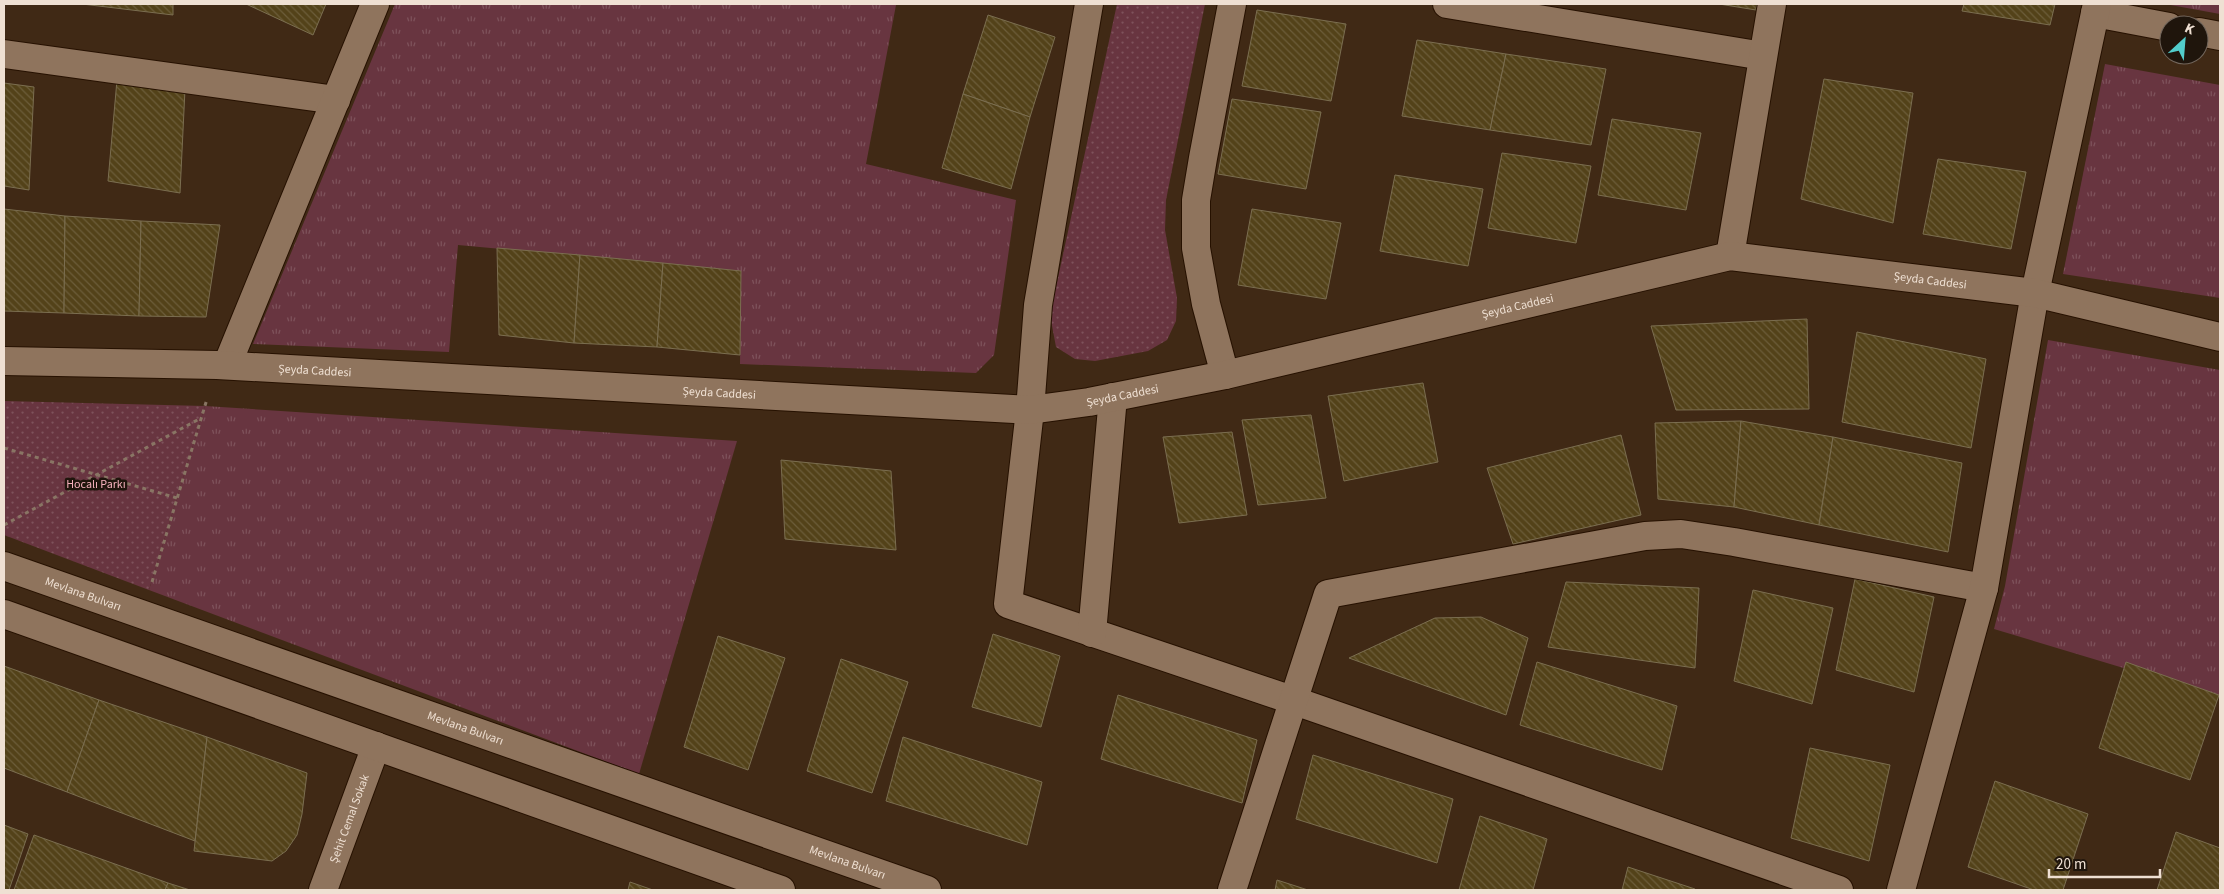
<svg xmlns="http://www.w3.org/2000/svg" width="2224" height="894" font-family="'Source Sans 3',sans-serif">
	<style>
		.grass { fill: url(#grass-tufts) }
		.park { fill: url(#park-dots) }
		.building { fill: url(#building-back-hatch); stroke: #7b6e50 }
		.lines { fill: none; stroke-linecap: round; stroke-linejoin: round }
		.street-casing { stroke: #261100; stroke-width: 30 }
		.secondary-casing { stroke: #261100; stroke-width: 30 }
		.path { stroke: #897564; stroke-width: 3; stroke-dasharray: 4 4; stroke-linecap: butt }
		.street { stroke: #8f745d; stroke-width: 28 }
		.secondary { stroke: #8f745d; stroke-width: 28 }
		.labels { text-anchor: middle; stroke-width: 5; stroke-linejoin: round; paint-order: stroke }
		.street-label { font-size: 12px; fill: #efe0d3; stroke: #1f150c }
		.park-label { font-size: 12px; fill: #f4b0bb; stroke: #1f150c }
	</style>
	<defs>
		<pattern id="grass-tufts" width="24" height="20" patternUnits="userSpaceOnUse" patternTransform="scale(1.25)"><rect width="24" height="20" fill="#683540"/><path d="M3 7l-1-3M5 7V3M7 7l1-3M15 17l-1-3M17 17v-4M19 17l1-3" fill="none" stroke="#7e525b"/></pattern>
		<pattern id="park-dots" width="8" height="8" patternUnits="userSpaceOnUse" patternTransform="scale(1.25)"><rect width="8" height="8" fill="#683540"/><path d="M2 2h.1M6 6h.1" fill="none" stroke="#7e525b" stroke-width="1.8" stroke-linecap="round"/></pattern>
		<pattern id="building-back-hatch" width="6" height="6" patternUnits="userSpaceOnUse" patternTransform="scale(1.25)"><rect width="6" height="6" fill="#534219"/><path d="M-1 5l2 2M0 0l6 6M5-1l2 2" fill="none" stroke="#6c5d3a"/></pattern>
	</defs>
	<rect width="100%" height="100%" fill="#402915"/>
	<g class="grass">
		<path d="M395,4L896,5L866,164L1016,200L994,355L976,373L740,364L741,271L458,245L449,352L253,344Z"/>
		<path d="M2165,4H2220V14Z"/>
		<path d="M2105,64L2220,85V298L2063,274Z"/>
		<path d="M2048,340L2220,370V697L1994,629L2005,586Z"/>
		<path d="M205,406L737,441L639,774L149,590Z"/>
	</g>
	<g class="park">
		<path d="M1117,4H1205L1166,200L1165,230L1177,298L1176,321L1167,340L1148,351L1095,361L1075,359L1056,347L1050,315Z"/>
		<path d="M4,401L205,406L149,590L4,535Z"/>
	</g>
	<g class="building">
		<path d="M82,4H173V15Z"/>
		<path d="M246,4H326L313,35Z"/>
		<path d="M1719,4H1757L1756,10Z"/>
		<path d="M1964,4H2055L2050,25L1962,11Z"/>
		<path d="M1257,10L1346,24L1331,101L1242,86Z"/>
		<path d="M988,15L1055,37L1030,117L963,94Z"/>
		<path d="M1417,40L1506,54L1490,130L1402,116Z"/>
		<path d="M1506,54L1606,69L1591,145L1490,130Z"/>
		<path d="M1824,79L1913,93L1893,223L1801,199Z"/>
		<path d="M117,80L185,89L180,193L108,181Z"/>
		<path d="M4,83L34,87L29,190L4,186Z"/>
		<path d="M963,94L1030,117L1011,189L942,168Z"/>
		<path d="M1232,99L1321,112L1306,189L1218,174Z"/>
		<path d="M1612,119L1701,133L1686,210L1598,195Z"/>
		<path d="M1502,153L1591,166L1576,243L1488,228Z"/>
		<path d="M1938,159L2026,172L2011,249L1923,234Z"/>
		<path d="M1395,175L1483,189L1468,266L1380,251Z"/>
		<path d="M4,209L65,216L64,313L4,311Z"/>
		<path d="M1252,209L1341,223L1326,299L1238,285Z"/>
		<path d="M65,216L141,221L139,316L64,313Z"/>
		<path d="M141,221L220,225L206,317L139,316Z"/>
		<path d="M497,248L580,255L574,343L499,335Z"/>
		<path d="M580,255L663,263L657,347L574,343Z"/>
		<path d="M663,263L741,271L740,355L657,347Z"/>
		<path d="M1807,319L1809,409L1676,410L1651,326Z"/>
		<path d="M1857,332L1986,359L1971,448L1842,422Z"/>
		<path d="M1423,383L1438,462L1344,481L1328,396Z"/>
		<path d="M1311,415L1326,498L1258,505L1242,420Z"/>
		<path d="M1741,421L1734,507L1658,499L1655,423Z"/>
		<path d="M1741,421L1833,437L1819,525L1734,507Z"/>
		<path d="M1232,432L1247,515L1179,523L1163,437Z"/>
		<path d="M1621,435L1641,515L1513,544L1487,468Z"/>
		<path d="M1833,437L1962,463L1948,552L1819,525Z"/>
		<path d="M781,460L891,471L896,550L785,539Z"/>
		<path d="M1855,579L1934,597L1914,692L1836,670Z"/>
		<path d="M1566,582L1699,588L1695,668L1548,647Z"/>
		<path d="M1753,590L1833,608L1812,704L1734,681Z"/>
		<path d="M1481,617L1528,638L1506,715L1349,658L1435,618Z"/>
		<path d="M993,634L1060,656L1041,727L972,707Z"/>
		<path d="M718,636L785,658L748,770L684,747Z"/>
		<path d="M841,659L908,682L872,793L807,771Z"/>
		<path d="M1537,662L1677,706L1662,770L1520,725Z"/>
		<path d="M2126,662L2219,695L2190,780L2099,748Z"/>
		<path d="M4,666L99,700L67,792L4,768Z"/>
		<path d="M1118,695L1257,740L1242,803L1101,759Z"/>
		<path d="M99,700L207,737L195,841L67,792Z"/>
		<path d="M207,737L307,773L302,814L297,835L286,851L272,861L194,851Z"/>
		<path d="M903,737L1042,782L1027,845L886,801Z"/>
		<path d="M1810,748L1890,765L1869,861L1791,838Z"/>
		<path d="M1313,755L1453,799L1437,863L1296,819Z"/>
		<path d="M1995,781L2088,814L2063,890H2034L1968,867Z"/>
		<path d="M1480,816L1547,839L1533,890H1459Z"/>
		<path d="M4,825L28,834L9,890H4Z"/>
		<path d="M2176,832L2220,848V890H2157Z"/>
		<path d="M34,835L168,883L165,890H14Z"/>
		<path d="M1628,867L1695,889V890H1622Z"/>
		<path d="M1277,880L1308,890H1275Z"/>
		<path d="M630,882L653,890H628Z"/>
		<path d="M168,883L190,890H165Z"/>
	</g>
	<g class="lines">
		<defs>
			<g id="street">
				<path d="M1089,4L1038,305L1030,410L1008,604L1292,700L1839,890"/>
				<path d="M1447,4L1763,56"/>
				<path d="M2095,13L2169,27"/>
				<path d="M2199,32L2220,36"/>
				<path d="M4,54L336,100"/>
				<path d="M1730,256L1772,4"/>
				<path d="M227,365L375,4"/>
				<path d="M1225,375L1206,304L1196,248V200L1203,158L1232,4"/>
				<path d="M1092,633L1113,397"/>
				<path id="s1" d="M323,890L376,746"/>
				<path d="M1232,890L1328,594L1645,536L1681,534L1734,542L1984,588"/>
				<path d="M1901,890L1984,588L2035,293L2097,4"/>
			</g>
			<g id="secondary">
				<path id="s2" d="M4,361L217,365L1030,410L1089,402L1225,375L1730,256L2035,293L2220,337"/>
				<path id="s3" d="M4,566L927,890"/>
				<path d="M4,614L781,890"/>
			</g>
		</defs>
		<use href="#street" class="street-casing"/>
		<use href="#secondary" class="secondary-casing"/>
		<g class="path">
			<path d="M4,448L177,498"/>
			<path d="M4,525L201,418"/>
			<path d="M152,582L207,399"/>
		</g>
		<use href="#street" class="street"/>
		<use href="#secondary" class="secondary"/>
	</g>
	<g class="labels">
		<g class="street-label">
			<text dy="4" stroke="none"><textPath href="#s2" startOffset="1946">Şeyda Caddesi</textPath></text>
			<text dy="4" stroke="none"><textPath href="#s2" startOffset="1526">Şeyda Caddesi</textPath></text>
			<text dy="4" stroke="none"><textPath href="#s2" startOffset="311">Şeyda Caddesi</textPath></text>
			<text dy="4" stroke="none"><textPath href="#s2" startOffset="716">Şeyda Caddesi</textPath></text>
			<text dy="4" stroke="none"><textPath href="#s2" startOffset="1121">Şeyda Caddesi</textPath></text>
			<text dy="4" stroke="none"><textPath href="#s3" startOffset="84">Mevlana Bulvarı</textPath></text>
			<text dy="4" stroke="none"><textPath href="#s3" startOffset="489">Mevlana Bulvarı</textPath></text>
			<text dy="4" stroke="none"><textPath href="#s1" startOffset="76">Şehit Cemal Sokak</textPath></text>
			<text dy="4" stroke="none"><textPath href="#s3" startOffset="894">Mevlana Bulvarı</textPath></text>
		</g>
		<g class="park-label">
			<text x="96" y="488">Hocalı Parkı</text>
		</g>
	</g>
	<rect width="2224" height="894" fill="none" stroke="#efe0d3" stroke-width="10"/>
	<g transform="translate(2184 40) rotate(26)"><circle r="24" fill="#1f150c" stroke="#72665c"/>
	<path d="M0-4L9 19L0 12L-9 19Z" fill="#52cdcc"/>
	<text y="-8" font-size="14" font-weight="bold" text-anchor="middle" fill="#efe0d3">K</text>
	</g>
	<path d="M2049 869v8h111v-8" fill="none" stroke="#efe0d3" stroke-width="2.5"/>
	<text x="2056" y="869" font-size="15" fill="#efe0d3" stroke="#1f150c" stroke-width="4" paint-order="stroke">20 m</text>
</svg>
